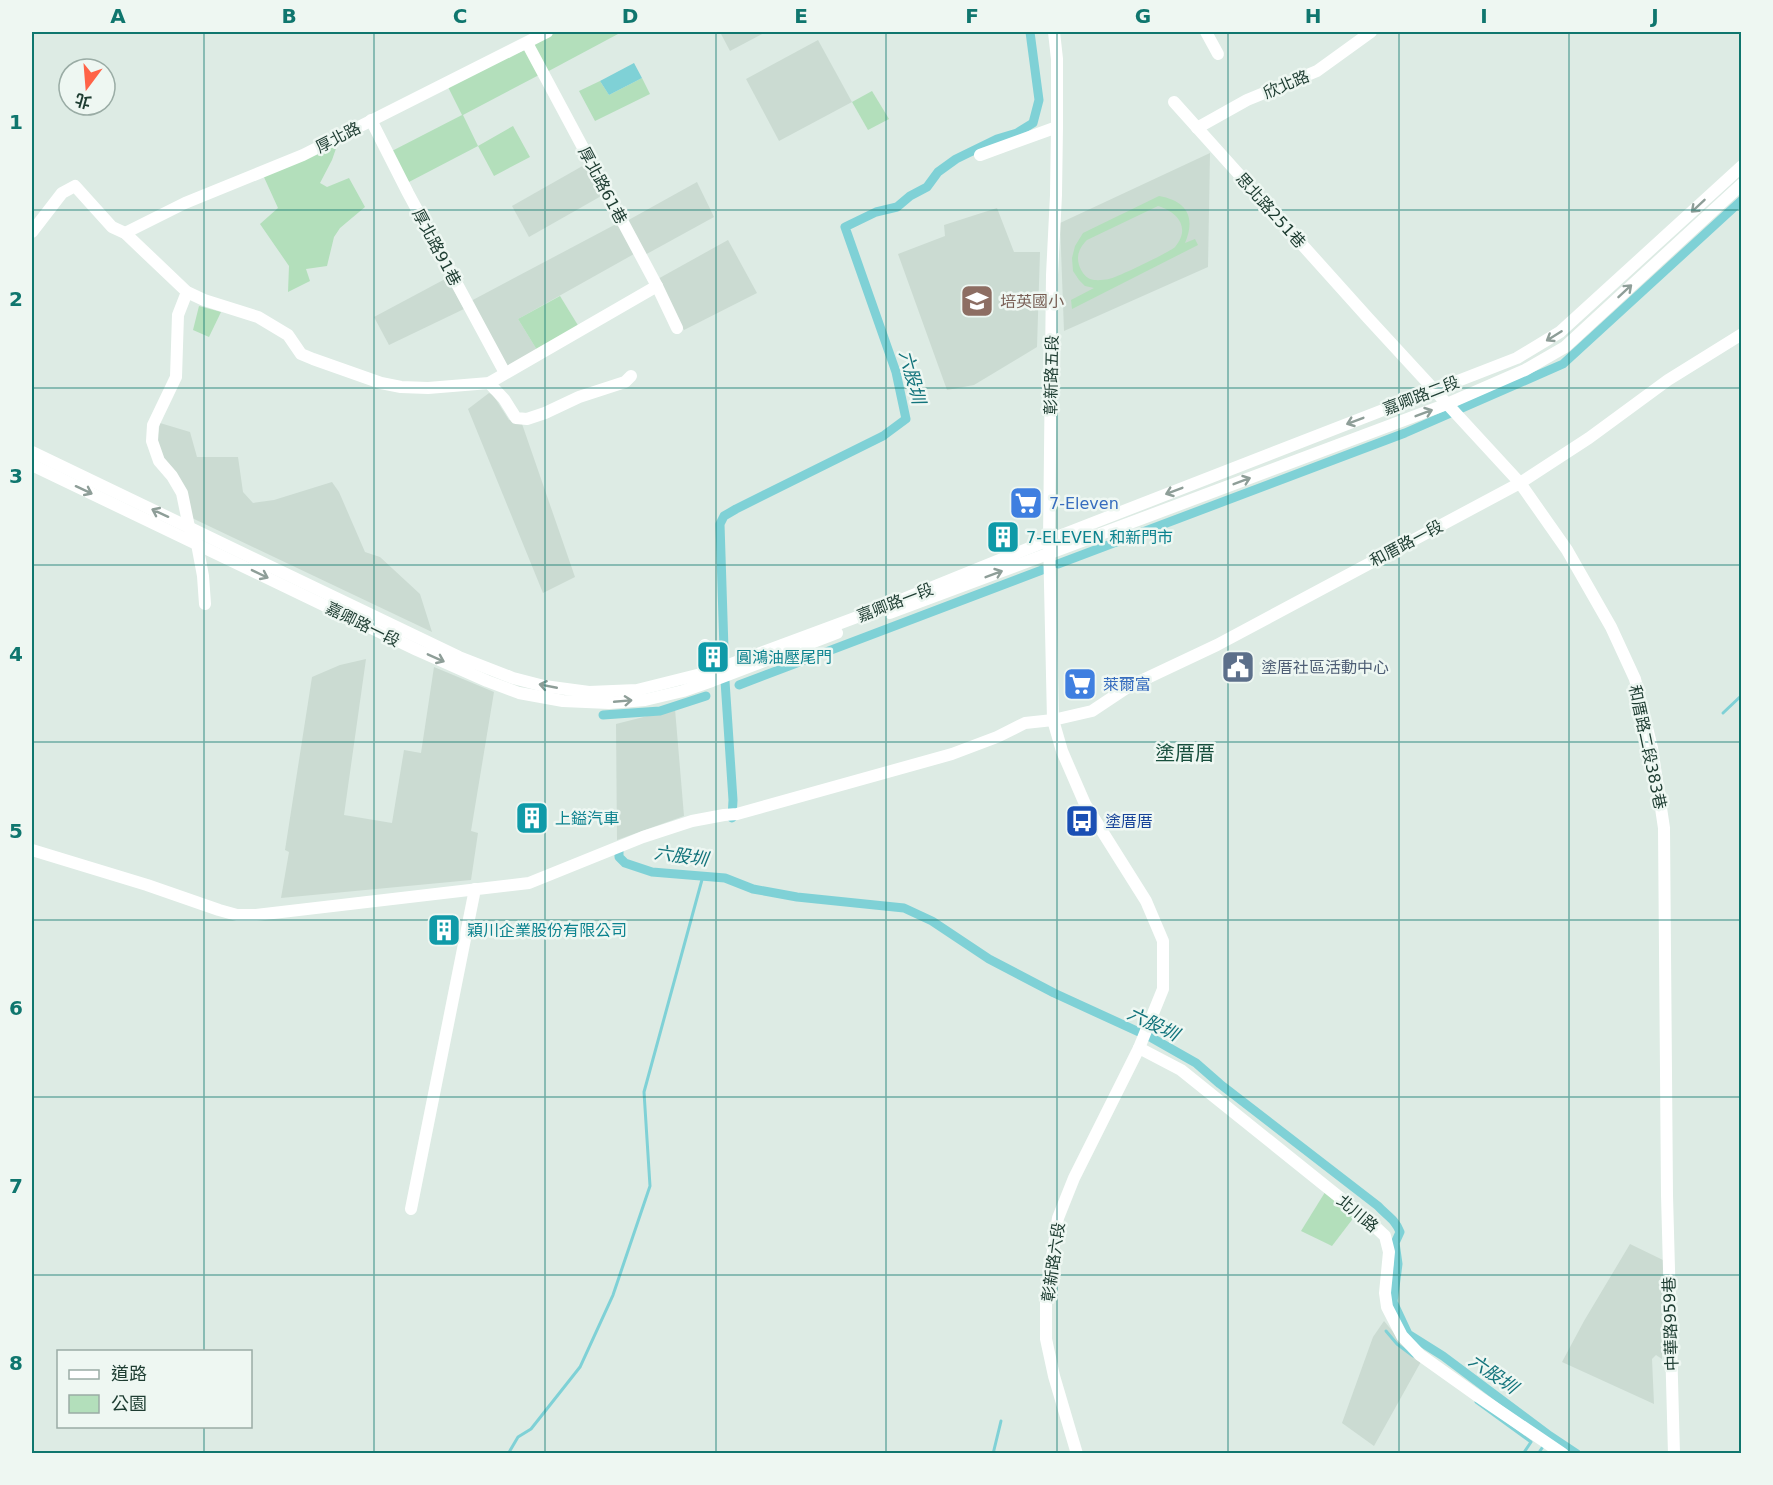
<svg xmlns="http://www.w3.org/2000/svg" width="1773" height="1485" font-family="'DejaVu Sans','Noto Sans TC',sans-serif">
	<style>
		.built { fill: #cbdbd2 }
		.green { fill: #b3dfbb; fill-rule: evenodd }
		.water { fill: #7fd1d6 }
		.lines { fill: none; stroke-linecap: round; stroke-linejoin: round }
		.stream { stroke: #7fd1d6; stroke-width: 3 }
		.canal { stroke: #7fd1d6; stroke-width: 9 }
		.minor { stroke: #fff; stroke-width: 12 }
		.oneway { stroke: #8e9e98 }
		.grid { fill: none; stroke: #0f766e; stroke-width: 1.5; stroke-opacity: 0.55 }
		.labels { text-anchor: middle; stroke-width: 5; stroke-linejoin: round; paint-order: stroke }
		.street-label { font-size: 16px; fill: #1d3c31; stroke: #eef7f2 }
		.education-label { font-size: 16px; fill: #785e54; stroke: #eef7f2; text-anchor: start }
		.shop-label { font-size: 16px; fill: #366cbe; stroke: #eef7f2; text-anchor: start }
		.culture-label { font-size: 16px; fill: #0d838f; stroke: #eef7f2; text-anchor: start }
		.service-label { font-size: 16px; fill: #4e5e75; stroke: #eef7f2; text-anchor: start }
		.transit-label { font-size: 16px; fill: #164399; stroke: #eef7f2; text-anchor: start }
		.water-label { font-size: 18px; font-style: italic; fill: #13747c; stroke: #eef7f2 }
		.quarter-label { font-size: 20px; fill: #184f3d; stroke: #eef7f2 }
		.neatline { fill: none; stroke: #0f766e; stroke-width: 2 }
		.grid-label { font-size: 20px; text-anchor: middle; font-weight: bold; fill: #0f766e }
	</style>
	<rect width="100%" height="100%" fill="#ddebe4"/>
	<g class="built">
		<path d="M720,32H766L730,51Z"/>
		<path d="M818,40L852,102L779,141L746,79Z"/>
		<path d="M1210,153L1208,267L1064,331L1060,223Z"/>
		<path d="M586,164L603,195L529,237L512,206Z"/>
		<path d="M697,182L714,217L643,256L625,222Z"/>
		<path d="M997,208L1014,252H1040L1037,347L974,385L947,390L898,254L945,236L944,225Z"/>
		<path d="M618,223L634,254L518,319L537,350L504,368L469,302Z"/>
		<path d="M728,240L757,293L684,330L656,280Z"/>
		<path d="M447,278L464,309L389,345L374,317Z"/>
		<path d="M489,393L493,395L509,420L521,421L575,577L543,593L468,409Z"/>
		<path d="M160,423L190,432L197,457H238L243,492L253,503L274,500L332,482L339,492L365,552L380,557L420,594L432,632L192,518L161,454L157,440Z"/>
		<path d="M366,659L344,815L392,823L404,750L421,753L434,667L494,692L471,831L478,833L471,880L281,898L289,852L285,850L312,677L340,665Z"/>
		<path d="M675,709L684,816L617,840L616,724Z"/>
		<path d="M1630,1244L1663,1260L1662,1359L1656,1355L1652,1359L1654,1404L1562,1362L1584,1321Z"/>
		<path d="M1384,1321L1404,1345L1423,1358L1374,1446L1342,1423L1373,1337Z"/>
	</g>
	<g class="green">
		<path d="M547,32H617L618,34L545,73L531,46Z"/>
		<path d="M525,50L539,75L463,115L478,146L513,126L530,157L494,176L478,146L407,183L390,152L462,115L446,83Z"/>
		<path d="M642,78L650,94L595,121L579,91L600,81L609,95Z"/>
		<path d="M872,91L889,119L868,130L852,102Z"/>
		<path d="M341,134L332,160L320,183L327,187L349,178L365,207L340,228L334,237L327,266L306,269L310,281L288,292L289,266L260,224L278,208L263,175Z"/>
		<path d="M1159,196C1187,201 1196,217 1185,243L1195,239L1198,245L1072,309L1071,300L1094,288L1085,286L1079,280L1073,271L1072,258L1075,246L1083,233ZM1158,206C1178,212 1191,228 1175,247C1170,252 1118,277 1109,279C1103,280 1096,281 1090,279C1085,277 1081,271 1079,265C1076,255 1080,247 1087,240Z"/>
		<path d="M560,296L579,327L537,350L518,319Z"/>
		<path d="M199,306L221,312L209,337L193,330Z"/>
		<path d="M1327,1189L1358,1212L1332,1246L1301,1231Z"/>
	</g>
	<path class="water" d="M634,63L642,78L609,95L600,81Z"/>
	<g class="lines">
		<g class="stream">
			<path d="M1723,713L1742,695"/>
			<path d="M1386,1331L1397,1344L1413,1356"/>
			<path d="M1476,1402L1531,1442L1523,1454"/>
			<path d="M508,1454L518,1437L531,1429L580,1367L613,1295L650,1186L644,1092L703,876"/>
			<path d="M993,1454L1001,1421"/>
			<path d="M1538,1454L1544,1445"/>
		</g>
		<g class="canal">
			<path d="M1058,564L1405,433L1563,364L1742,200"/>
			<path d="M739,685L1042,570"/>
			<path d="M603,715L660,711L706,696"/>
			<path d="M732,818L733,800L725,681L720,524L724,516L736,509L883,436L906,419L896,372L845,227L876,212L897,207L910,196L927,187L938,172L956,159L997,139L1017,133L1033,123L1039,100L1030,32"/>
			<path d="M623,845L619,849V857L625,863L652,872L725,878L753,889L797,897L904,908L932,921L989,959L1054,993L1152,1038L1196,1063L1220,1084L1378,1206C1387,1216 1395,1219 1400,1232L1395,1243L1398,1264L1393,1302L1408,1334L1443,1356L1550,1436L1577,1454"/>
		</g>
		<g class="minor">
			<path d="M1054,32L1057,59V127L1056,195L1052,275L1049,540L1053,720L1062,751L1085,804L1146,901L1163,941V989L1139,1048L1074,1178L1058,1218L1046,1296V1339L1054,1376L1077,1454"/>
			<path d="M1206,32L1218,54"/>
			<path d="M527,43L657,286L677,328"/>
			<path d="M1174,102L1368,318L1520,483L1567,550L1611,627L1635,679L1652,748L1664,828L1667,1195L1674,1454"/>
			<path d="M371,120L408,193L505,373"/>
			<path d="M1197,128L1247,100L1317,71L1371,32"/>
			<path d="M980,155L1057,127"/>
			<path d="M32,232L62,193L75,186L112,227L125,233L187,292L204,300L258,317L288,335L301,354L313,359L381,383L401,387L428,388L489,383L657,286"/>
			<path d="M125,233L185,203L303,155L547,32"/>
			<path d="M187,292L178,315L176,377L153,425L152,441L159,461L172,476L182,493L189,527L197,544L203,576L205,604"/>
			<path d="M489,383L504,399L516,418L527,419L545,413L579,397L625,382L631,376"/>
			<path d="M32,452L459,657L513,678L544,686L589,692L637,690L709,672L876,610L1049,540L1517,358L1560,332L1742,166"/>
			<path d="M32,465L417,650L487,681L519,693L563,701L609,703L645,700L683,691L712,681L837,633"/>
			<path d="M890,613L1447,404L1525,370L1565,347L1742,184"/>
			<path d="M705,645L709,672"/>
			<path d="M32,850L147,885L219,910L237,915H256L529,883L643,837L692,821L724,815L737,814L952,754L997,737L1025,723L1053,720L1092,711L1128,687L1217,645L1520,483L1589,438L1668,380L1742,334"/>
			<path d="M1139,1048L1181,1070L1369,1221L1385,1236L1389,1252L1385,1293L1387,1307L1402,1336L1420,1355L1479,1397L1563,1454"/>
			<path d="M411,1209L475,889"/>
		</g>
	</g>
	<defs><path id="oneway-shaft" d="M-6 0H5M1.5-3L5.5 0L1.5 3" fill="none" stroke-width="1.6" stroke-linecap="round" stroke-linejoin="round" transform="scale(1.5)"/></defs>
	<g class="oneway">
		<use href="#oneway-shaft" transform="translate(1698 206) rotate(137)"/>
		<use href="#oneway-shaft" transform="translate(1625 291) rotate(-43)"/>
		<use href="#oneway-shaft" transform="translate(1554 336) rotate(148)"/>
		<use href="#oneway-shaft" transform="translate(1424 413) rotate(-21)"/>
		<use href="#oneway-shaft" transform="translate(1355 421) rotate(159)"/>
		<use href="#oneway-shaft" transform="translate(1242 481) rotate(-21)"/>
		<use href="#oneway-shaft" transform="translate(84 490) rotate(25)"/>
		<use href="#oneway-shaft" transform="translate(1174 491) rotate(159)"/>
		<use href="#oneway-shaft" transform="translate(160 513) rotate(-155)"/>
		<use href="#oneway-shaft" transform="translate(260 574) rotate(26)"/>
		<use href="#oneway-shaft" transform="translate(994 574) rotate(-21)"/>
		<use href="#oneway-shaft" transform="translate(436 658) rotate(24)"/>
		<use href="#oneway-shaft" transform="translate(548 686) rotate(-169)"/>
		<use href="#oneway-shaft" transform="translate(623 701) rotate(-5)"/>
	</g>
	<path class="grid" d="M204,32V1352M374,32V1454M545,32V1454M716,32V1454M886,32V1454M1057,32V1454M1228,32V1454M1399,32V1454M1569,32V1454M32,210H1742M32,388H1742M32,565H1742M32,742H1742M32,920H1742M32,1097H1742M32,1275H1742M204,1426V1454"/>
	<defs>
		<symbol id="school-square" viewBox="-11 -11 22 22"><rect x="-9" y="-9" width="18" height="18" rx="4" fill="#8d6e63" stroke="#eef7f2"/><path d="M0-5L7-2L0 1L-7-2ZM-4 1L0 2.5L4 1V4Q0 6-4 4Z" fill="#fff"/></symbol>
		<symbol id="supermarket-square" viewBox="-11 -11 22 22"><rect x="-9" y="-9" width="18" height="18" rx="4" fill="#3f7fe0" stroke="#eef7f2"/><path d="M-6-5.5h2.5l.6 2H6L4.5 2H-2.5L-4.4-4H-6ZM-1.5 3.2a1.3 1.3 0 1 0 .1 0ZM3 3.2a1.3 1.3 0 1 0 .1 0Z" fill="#fff"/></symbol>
		<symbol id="building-square" viewBox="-11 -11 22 22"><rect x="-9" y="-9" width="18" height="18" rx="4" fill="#0f9aa8" stroke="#eef7f2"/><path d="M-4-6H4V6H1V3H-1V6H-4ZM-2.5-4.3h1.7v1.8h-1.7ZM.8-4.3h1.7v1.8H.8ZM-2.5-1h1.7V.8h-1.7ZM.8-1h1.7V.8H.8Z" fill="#fff"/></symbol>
		<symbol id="civic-square" viewBox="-11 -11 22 22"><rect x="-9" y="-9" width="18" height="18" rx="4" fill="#5c6f8a" stroke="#eef7f2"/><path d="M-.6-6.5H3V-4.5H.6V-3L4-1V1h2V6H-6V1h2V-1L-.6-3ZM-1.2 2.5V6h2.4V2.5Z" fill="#fff"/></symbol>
		<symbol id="bus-square" viewBox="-11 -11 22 22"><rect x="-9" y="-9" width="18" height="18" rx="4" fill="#1a4fb4" stroke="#eef7f2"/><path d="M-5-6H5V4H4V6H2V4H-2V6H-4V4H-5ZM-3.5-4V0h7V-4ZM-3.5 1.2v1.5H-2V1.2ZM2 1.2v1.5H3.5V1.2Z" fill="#fff"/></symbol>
	</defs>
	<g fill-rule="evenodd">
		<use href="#school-square" x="958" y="282" width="38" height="38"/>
		<use href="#supermarket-square" x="1007" y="484" width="38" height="38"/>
		<use href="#building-square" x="984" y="518" width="38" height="38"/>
		<use href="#building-square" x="694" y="638" width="38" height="38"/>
		<use href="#civic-square" x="1219" y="648" width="38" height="38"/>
		<use href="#supermarket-square" x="1061" y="665" width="38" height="38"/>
		<use href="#building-square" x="513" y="799" width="38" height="38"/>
		<use href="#bus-square" x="1063" y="802" width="38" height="38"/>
		<use href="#building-square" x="425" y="911" width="38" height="38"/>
	</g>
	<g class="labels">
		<g class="street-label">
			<text transform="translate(1286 84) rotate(-23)" y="6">欣北路</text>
			<text transform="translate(338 137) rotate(-27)" y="6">厚北路</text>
			<text transform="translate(603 185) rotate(62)" y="6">厚北路61巷</text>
			<text transform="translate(1271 210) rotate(48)" y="6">思北路251巷</text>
			<text transform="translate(437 247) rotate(62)" y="6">厚北路91巷</text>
			<text transform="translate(1051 375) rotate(-89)" y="6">彰新路五段</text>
			<text transform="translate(1421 395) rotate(-21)" y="6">嘉卿路二段</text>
			<text transform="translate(1406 543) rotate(-28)" y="6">和厝路一段</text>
			<text transform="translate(895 602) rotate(-21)" y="6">嘉卿路一段</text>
			<text transform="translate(363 624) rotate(26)" y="6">嘉卿路一段</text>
			<text transform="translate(1648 747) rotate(78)" y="6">和厝路二段383巷</text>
			<text transform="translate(1358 1213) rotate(40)" y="6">北川路</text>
			<text transform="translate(1053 1262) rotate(-82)" y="6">彰新路六段</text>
			<text transform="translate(1670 1324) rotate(-92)" y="6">中華路959巷</text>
		</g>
		<g class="education-label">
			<text x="1000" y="307">培英國小</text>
		</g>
		<g class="shop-label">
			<text x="1049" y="509">7-Eleven</text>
			<text x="1103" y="690">萊爾富</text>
		</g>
		<g class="culture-label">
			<text x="1026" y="543">7-ELEVEN 和新門市</text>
			<text x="736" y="663">圓鴻油壓尾門</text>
			<text x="555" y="824">上鎰汽車</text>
			<text x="467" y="936">穎川企業股份有限公司</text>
		</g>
		<g class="service-label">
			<text x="1261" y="673">塗厝社區活動中心</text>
		</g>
		<g class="transit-label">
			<text x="1105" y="827">塗厝厝</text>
		</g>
		<g class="water-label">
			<text transform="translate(912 377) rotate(75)" y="6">六股圳</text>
			<text transform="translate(681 856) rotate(8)" y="6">六股圳</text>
			<text transform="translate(1153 1024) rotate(26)" y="6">六股圳</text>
			<text transform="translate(1493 1374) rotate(35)" y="6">六股圳</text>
		</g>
		<g class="quarter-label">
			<text x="1185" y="760">塗厝厝</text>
		</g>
	</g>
	<rect width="1773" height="1485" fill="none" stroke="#eef7f2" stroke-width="66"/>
	<rect x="57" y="1350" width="195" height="78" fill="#eef7f2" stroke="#9aaca5" stroke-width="1.5"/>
	<rect x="69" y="1370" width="30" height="9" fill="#ffffff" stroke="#9aaca5" stroke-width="1.5"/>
	<text x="111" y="1380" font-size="18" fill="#1d3c31">道路</text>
	<rect x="69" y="1395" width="30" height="18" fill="#b3dfbb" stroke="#9aaca5" stroke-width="1.5"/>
	<text x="111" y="1410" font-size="18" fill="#1d3c31">公園</text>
	<g transform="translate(87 87) rotate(196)"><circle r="28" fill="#eef7f2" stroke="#9aaca5" stroke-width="1.5"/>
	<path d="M0-4.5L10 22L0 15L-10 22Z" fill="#ff6347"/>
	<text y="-9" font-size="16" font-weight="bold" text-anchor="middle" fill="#1d3c31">北</text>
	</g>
	<rect x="33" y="33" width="1707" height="1419" class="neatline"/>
	<g class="grid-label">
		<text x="118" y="23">A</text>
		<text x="289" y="23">B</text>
		<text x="460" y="23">C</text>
		<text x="630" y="23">D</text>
		<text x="801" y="23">E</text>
		<text x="972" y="23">F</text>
		<text x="1143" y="23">G</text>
		<text x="1313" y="23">H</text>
		<text x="1484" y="23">I</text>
		<text x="1655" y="23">J</text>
		<text x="16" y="129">1</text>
		<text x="16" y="306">2</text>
		<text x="16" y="483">3</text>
		<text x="16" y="661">4</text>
		<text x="16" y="838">5</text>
		<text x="16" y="1015">6</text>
		<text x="16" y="1193">7</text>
		<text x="16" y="1370">8</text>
	</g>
</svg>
